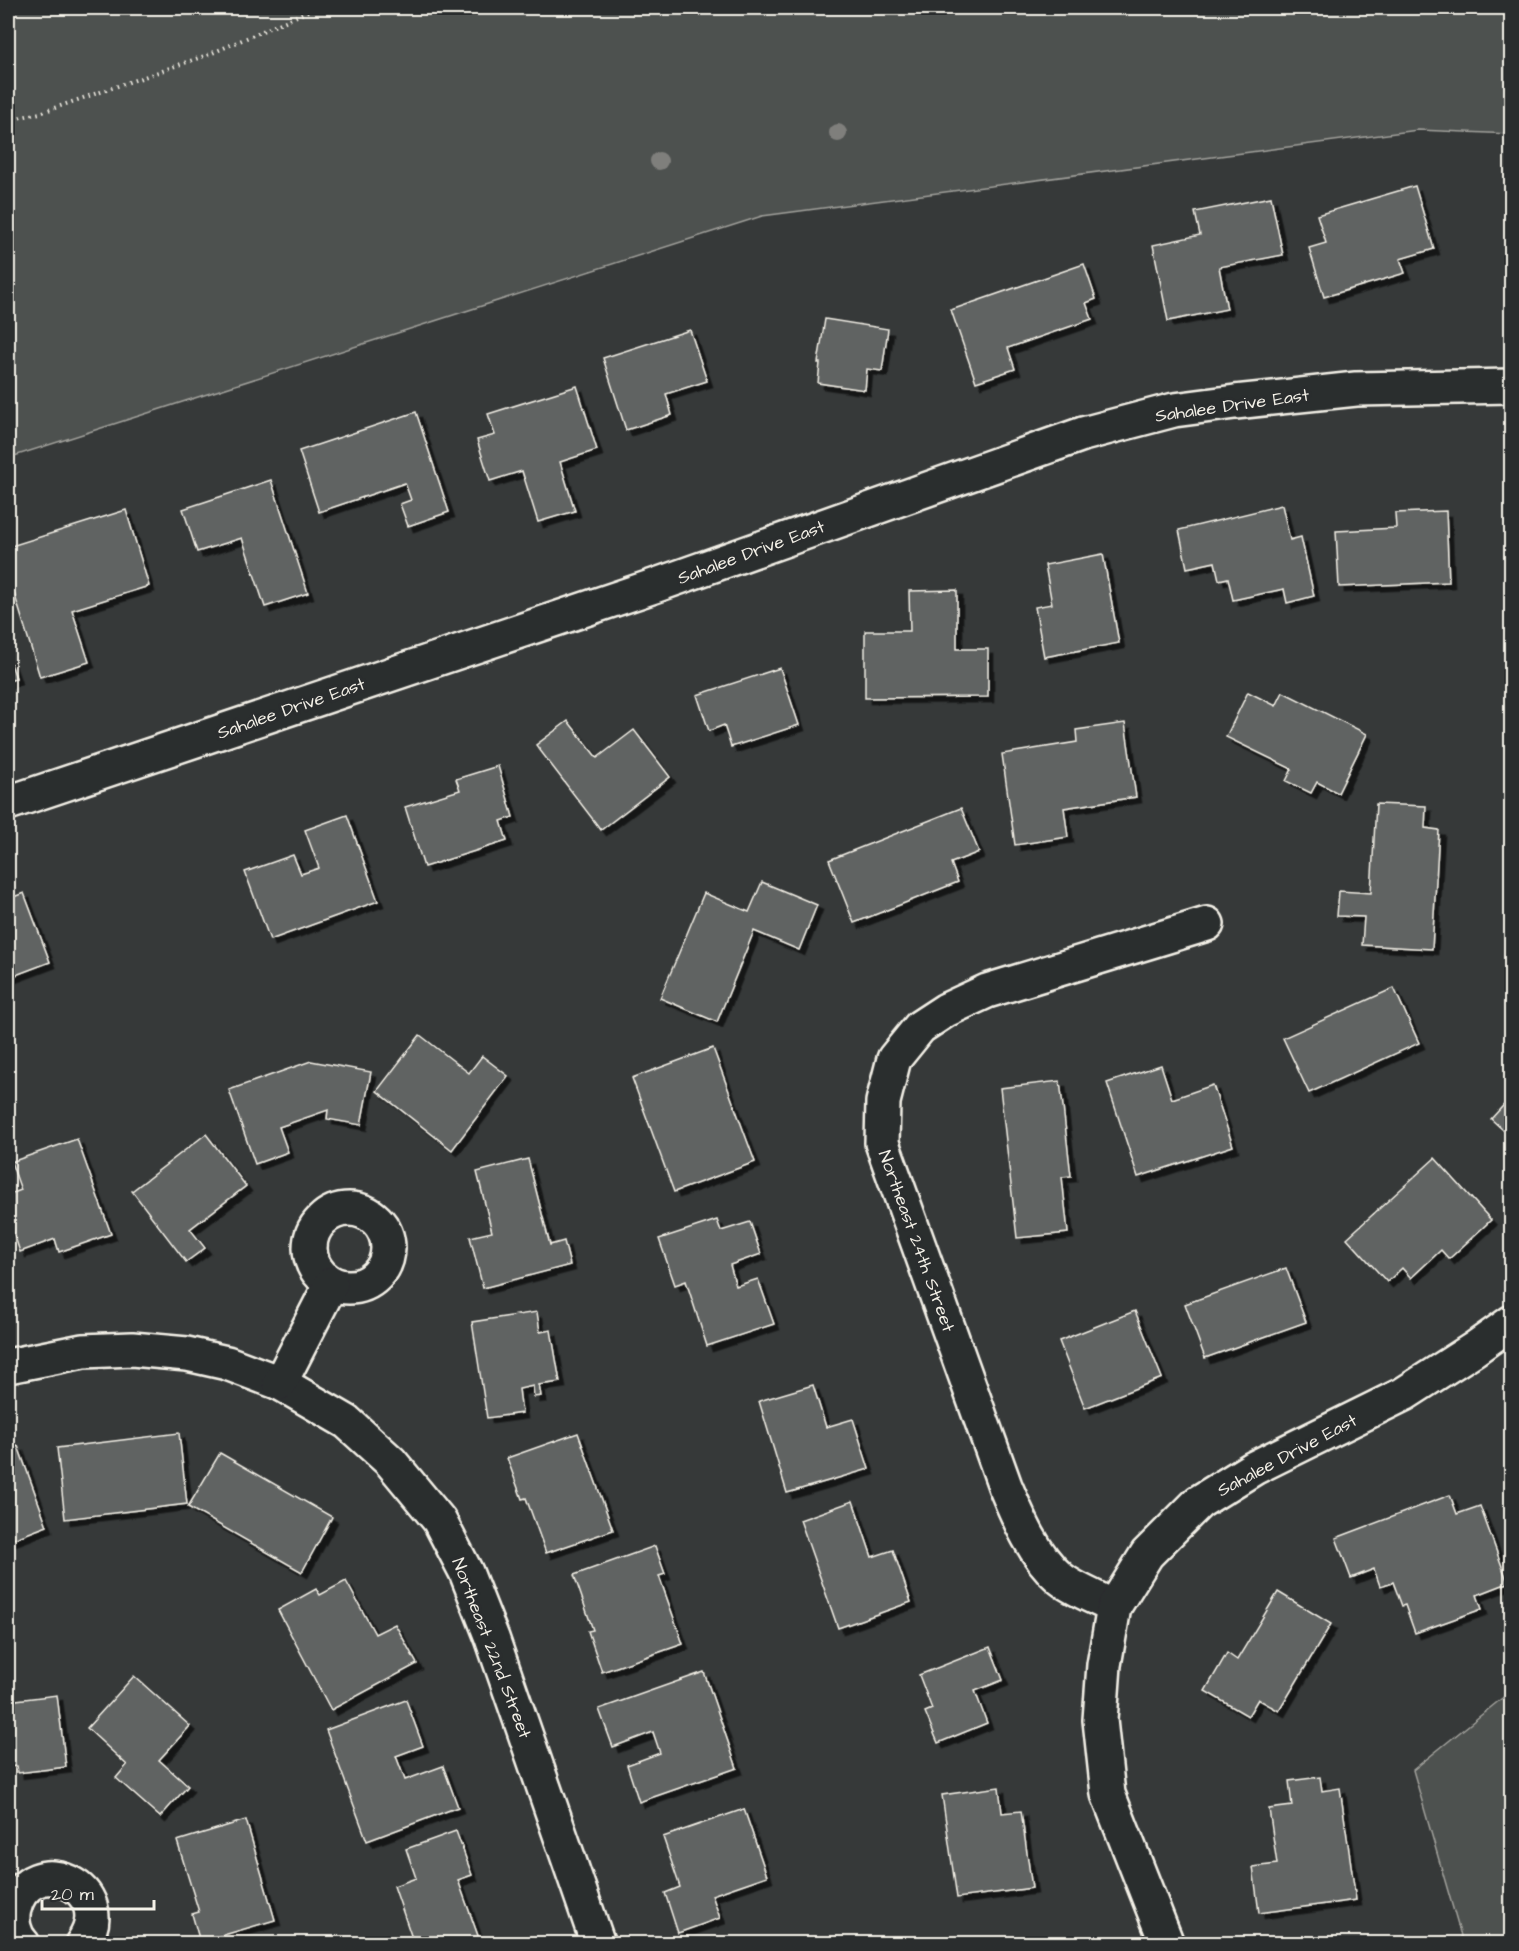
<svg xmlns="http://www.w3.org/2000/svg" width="1519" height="1951" font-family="'Architects Daughter',sans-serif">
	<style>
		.green { fill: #4e514f; stroke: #a1a19c; stroke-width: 1.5 }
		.building { fill: #616362; stroke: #f4f1e8; stroke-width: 1.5; filter: url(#shadow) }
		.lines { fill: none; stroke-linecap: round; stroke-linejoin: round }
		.minor-casing { stroke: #f4f1e8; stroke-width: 38 }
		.path { stroke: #f4f1e8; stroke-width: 4; stroke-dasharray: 1.5 4.5; stroke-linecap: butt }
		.minor { stroke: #2a2d2e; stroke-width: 33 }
		.tree { fill: #7f7f7c }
		.labels { text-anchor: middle; stroke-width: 6; stroke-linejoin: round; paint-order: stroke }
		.street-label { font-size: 18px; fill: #f4f1e8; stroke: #2a2d2e }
	</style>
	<defs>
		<filter id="shadow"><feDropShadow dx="5.5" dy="5.5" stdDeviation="0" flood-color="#0009"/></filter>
	</defs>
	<rect width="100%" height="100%" fill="#363939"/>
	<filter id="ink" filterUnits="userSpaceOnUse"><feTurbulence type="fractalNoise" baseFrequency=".0167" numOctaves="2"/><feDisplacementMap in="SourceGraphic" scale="12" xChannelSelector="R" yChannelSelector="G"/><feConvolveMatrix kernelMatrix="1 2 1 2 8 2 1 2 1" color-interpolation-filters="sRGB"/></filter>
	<g filter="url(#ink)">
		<g class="green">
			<path d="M8,8H1511V134L1418,130L762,216L8,458Z"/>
			<path d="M1511,1691V1943H1463L1413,1770Z"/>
		</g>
		<g class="building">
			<path d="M1415,186L1434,249L1400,259L1405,273L1324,297L1309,248L1326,243L1317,215Z"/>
			<path d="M1271,197L1283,255L1219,267L1227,309L1168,321L1153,245L1200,235L1195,212Z"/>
			<path d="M1512,220V252L1504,250Z"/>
			<path d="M1084,264L1096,299L1086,303L1092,319L1008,348L1015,369L976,382L951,310Z"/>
			<path d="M825,319L888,329L882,371L867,369L865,390L818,383L820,363H818Z"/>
			<path d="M690,330L707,381L666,394L672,415L626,430L603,358Z"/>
			<path d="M577,386L597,450L560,462L575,511L538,522L522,471L490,481L477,440L495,435L488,414Z"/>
			<path d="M416,412L449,512L408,526L400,504L411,500L405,483L319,512L299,451Z"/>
			<path d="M271,480L308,593L265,607L242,538L197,552L183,509Z"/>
			<path d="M1282,505L1290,540L1301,537L1314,596L1287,603L1284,589L1233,600L1228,578L1219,580L1215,562L1187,568L1179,530Z"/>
			<path d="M126,510L149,586L72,610L89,662L40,677L8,573V547Z"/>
			<path d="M1446,511L1449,582L1339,587L1336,531L1396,528L1395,513Z"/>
			<path d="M1103,554L1119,643L1044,657L1035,607L1052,604L1045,565Z"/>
			<path d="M957,590V649H988V697L865,698V631H910L909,591Z"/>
			<path d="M8,655L16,678L8,682Z"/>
			<path d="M780,668L799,725L731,747L724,725L709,731L697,695Z"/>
			<path d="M1248,692L1276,706L1283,692L1367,734L1338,793L1317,782L1311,793L1286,781L1292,769L1226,737Z"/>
			<path d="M568,721L597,758L634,730L670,777L601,830L536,745Z"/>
			<path d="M1125,723L1136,797L1064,808L1068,837L1015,845L1002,754L1077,742L1076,730Z"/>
			<path d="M498,766L513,817L501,821L507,841L424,867L405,807L460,790L456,779Z"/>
			<path d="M1376,804L1426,806L1425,828L1439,830L1432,949L1362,945L1364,917L1337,916L1339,891L1371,893Z"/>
			<path d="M961,808L979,852L951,863L958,882L854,923L829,860Z"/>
			<path d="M347,815L378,901L270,940L245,872L293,855L301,874L319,868L305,830Z"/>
			<path d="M762,882L817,905L799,950L754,931L717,1022L660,998L704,893L749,912Z"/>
			<path d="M24,893L50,962L8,978V899Z"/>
			<path d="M1394,988L1419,1043L1309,1093L1283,1038Z"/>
			<path d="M420,1035L469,1073L482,1056L508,1076L452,1150L377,1091Z"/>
			<path d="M713,1048L755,1162L674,1192L632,1078Z"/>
			<path d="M311,1061L371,1072L361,1125L327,1119L328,1110L279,1127L288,1152L255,1164L229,1090Z"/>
			<path d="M1161,1065L1172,1099L1213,1085L1233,1146L1138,1177L1107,1083Z"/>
			<path d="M1060,1081L1071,1176L1062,1177L1068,1233L1017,1238L1000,1088Z"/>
			<path d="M1512,1096V1138L1491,1119Z"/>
			<path d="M206,1134L246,1186L190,1229L205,1248L186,1262L132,1191Z"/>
			<path d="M77,1139L111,1234L59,1252L55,1239L20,1252L8,1216V1195L21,1190L11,1162Z"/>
			<path d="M1435,1158L1491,1220L1449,1259L1441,1250L1411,1278L1402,1268L1387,1282L1347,1238Z"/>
			<path d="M528,1159L550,1245L564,1241L570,1265L483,1288L470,1237L492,1232L477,1172Z"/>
			<path d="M717,1220L721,1231L750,1222L761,1254L730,1265L736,1286L758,1279L774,1324L707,1346L686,1281L675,1285L659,1239Z"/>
			<path d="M1286,1268L1306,1322L1205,1358L1185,1304Z"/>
			<path d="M1135,1311L1162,1378L1085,1408L1059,1341Z"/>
			<path d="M537,1312L540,1332L551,1330L560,1382L539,1385L541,1396L534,1397L533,1386L519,1389L522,1413L487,1418L472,1322Z"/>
			<path d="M813,1385L826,1427L853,1419L869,1469L787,1493L759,1401Z"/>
			<path d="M179,1433L187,1504L65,1519L57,1448Z"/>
			<path d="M578,1433L613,1530L546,1553L526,1498L522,1499L507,1458Z"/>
			<path d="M18,1446L47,1526L8,1541V1450Z"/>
			<path d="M220,1453L332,1517L302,1572L188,1507Z"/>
			<path d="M1450,1495L1457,1514L1480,1506L1508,1583L1477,1595L1482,1609L1415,1633L1405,1605L1402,1606L1393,1582L1380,1586L1374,1569L1351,1578L1336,1538Z"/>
			<path d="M853,1501L872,1557L893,1550L911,1602L838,1628L800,1520Z"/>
			<path d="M655,1546L665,1574L659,1576L683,1644L602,1672L588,1631L593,1630L574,1575Z"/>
			<path d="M346,1581L375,1634L395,1624L417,1664L331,1710L278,1610L316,1589L320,1595Z"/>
			<path d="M1278,1592L1331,1624L1279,1711L1258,1699L1248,1716L1205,1691L1227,1653L1237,1660Z"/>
			<path d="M990,1647L1003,1680L975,1691L987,1723L938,1743L925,1712L932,1709L919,1675Z"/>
			<path d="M704,1672L737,1768L639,1802L627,1765L660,1753L653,1732L613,1747L599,1709Z"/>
			<path d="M134,1676L190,1726L159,1760L188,1786L160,1817L116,1778L127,1765L87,1728Z"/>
			<path d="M57,1695L66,1767L18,1773L17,1766L8,1767V1701Z"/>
			<path d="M406,1700L423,1746L396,1756L405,1780L443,1766L458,1807L367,1841L326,1730Z"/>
			<path d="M1320,1777L1322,1791L1340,1788L1356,1900L1259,1913L1253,1867L1277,1864L1269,1809L1292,1806L1289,1781Z"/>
			<path d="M999,1787L1002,1813L1021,1811L1032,1888L957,1898L942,1795Z"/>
			<path d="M744,1809L767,1876L712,1895L720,1918L678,1933L665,1893L680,1887L663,1837Z"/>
			<path d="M246,1820L275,1920L200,1942L192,1914L199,1912L177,1841Z"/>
			<path d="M456,1831L472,1875L458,1880L481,1944H414L394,1886L416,1878L406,1849Z"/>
		</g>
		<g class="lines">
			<defs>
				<g id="minor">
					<path d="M8,803L654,586L1083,434L1174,410L1235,402L1356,389L1512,386"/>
					<circle cx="349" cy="1248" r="39"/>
					<path d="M8,1366L83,1351L132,1349L187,1354L227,1363L280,1383L347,1422L391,1462L439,1520L466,1572L492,1638L598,1944"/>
					<path d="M280,1383L331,1284"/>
					<path d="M1114,1607C1099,1599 1071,1588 1060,1578C1034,1556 1018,1517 1005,1486L882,1143L883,1102L894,1059L920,1027L946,1010L987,991L1207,924"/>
					<path d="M23,1944C14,1935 11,1920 14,1909C29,1847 122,1888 82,1944"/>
					<path d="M1167,1944L1108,1794L1100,1720L1104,1665L1114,1607L1147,1554L1199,1502L1254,1468L1404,1394L1474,1349L1512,1322"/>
				</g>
			</defs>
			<use href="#minor" class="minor-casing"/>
			<path class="path" d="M8,120L40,113L210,54L315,8"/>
			<use href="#minor" class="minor"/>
		</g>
		<g class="tree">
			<circle cx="838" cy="133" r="9"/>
			<circle cx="659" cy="161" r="9"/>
		</g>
	</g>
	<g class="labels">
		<g class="street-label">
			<text transform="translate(1232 405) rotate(-8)" y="6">Sahalee Drive East</text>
			<text transform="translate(751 552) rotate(-20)" y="6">Sahalee Drive East</text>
			<text transform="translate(291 708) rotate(-19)" y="6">Sahalee Drive East</text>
			<text transform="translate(917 1241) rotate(70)" y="6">Northeast 24th Street</text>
			<text transform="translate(1287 1455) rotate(-28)" y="6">Sahalee Drive East</text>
			<text transform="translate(492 1648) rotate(69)" y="6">Northeast 22nd Street</text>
		</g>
	</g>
	<rect width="1519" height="1951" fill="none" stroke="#2a2d2e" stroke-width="30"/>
	<rect x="15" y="15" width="1489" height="1921" fill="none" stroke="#f4f1e8" stroke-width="2" filter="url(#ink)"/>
	<path d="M42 1900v9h112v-9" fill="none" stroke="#f4f1e8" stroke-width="3"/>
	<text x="51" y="1900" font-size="18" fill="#f4f1e8" stroke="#2a2d2e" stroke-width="4.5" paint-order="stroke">20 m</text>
</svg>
